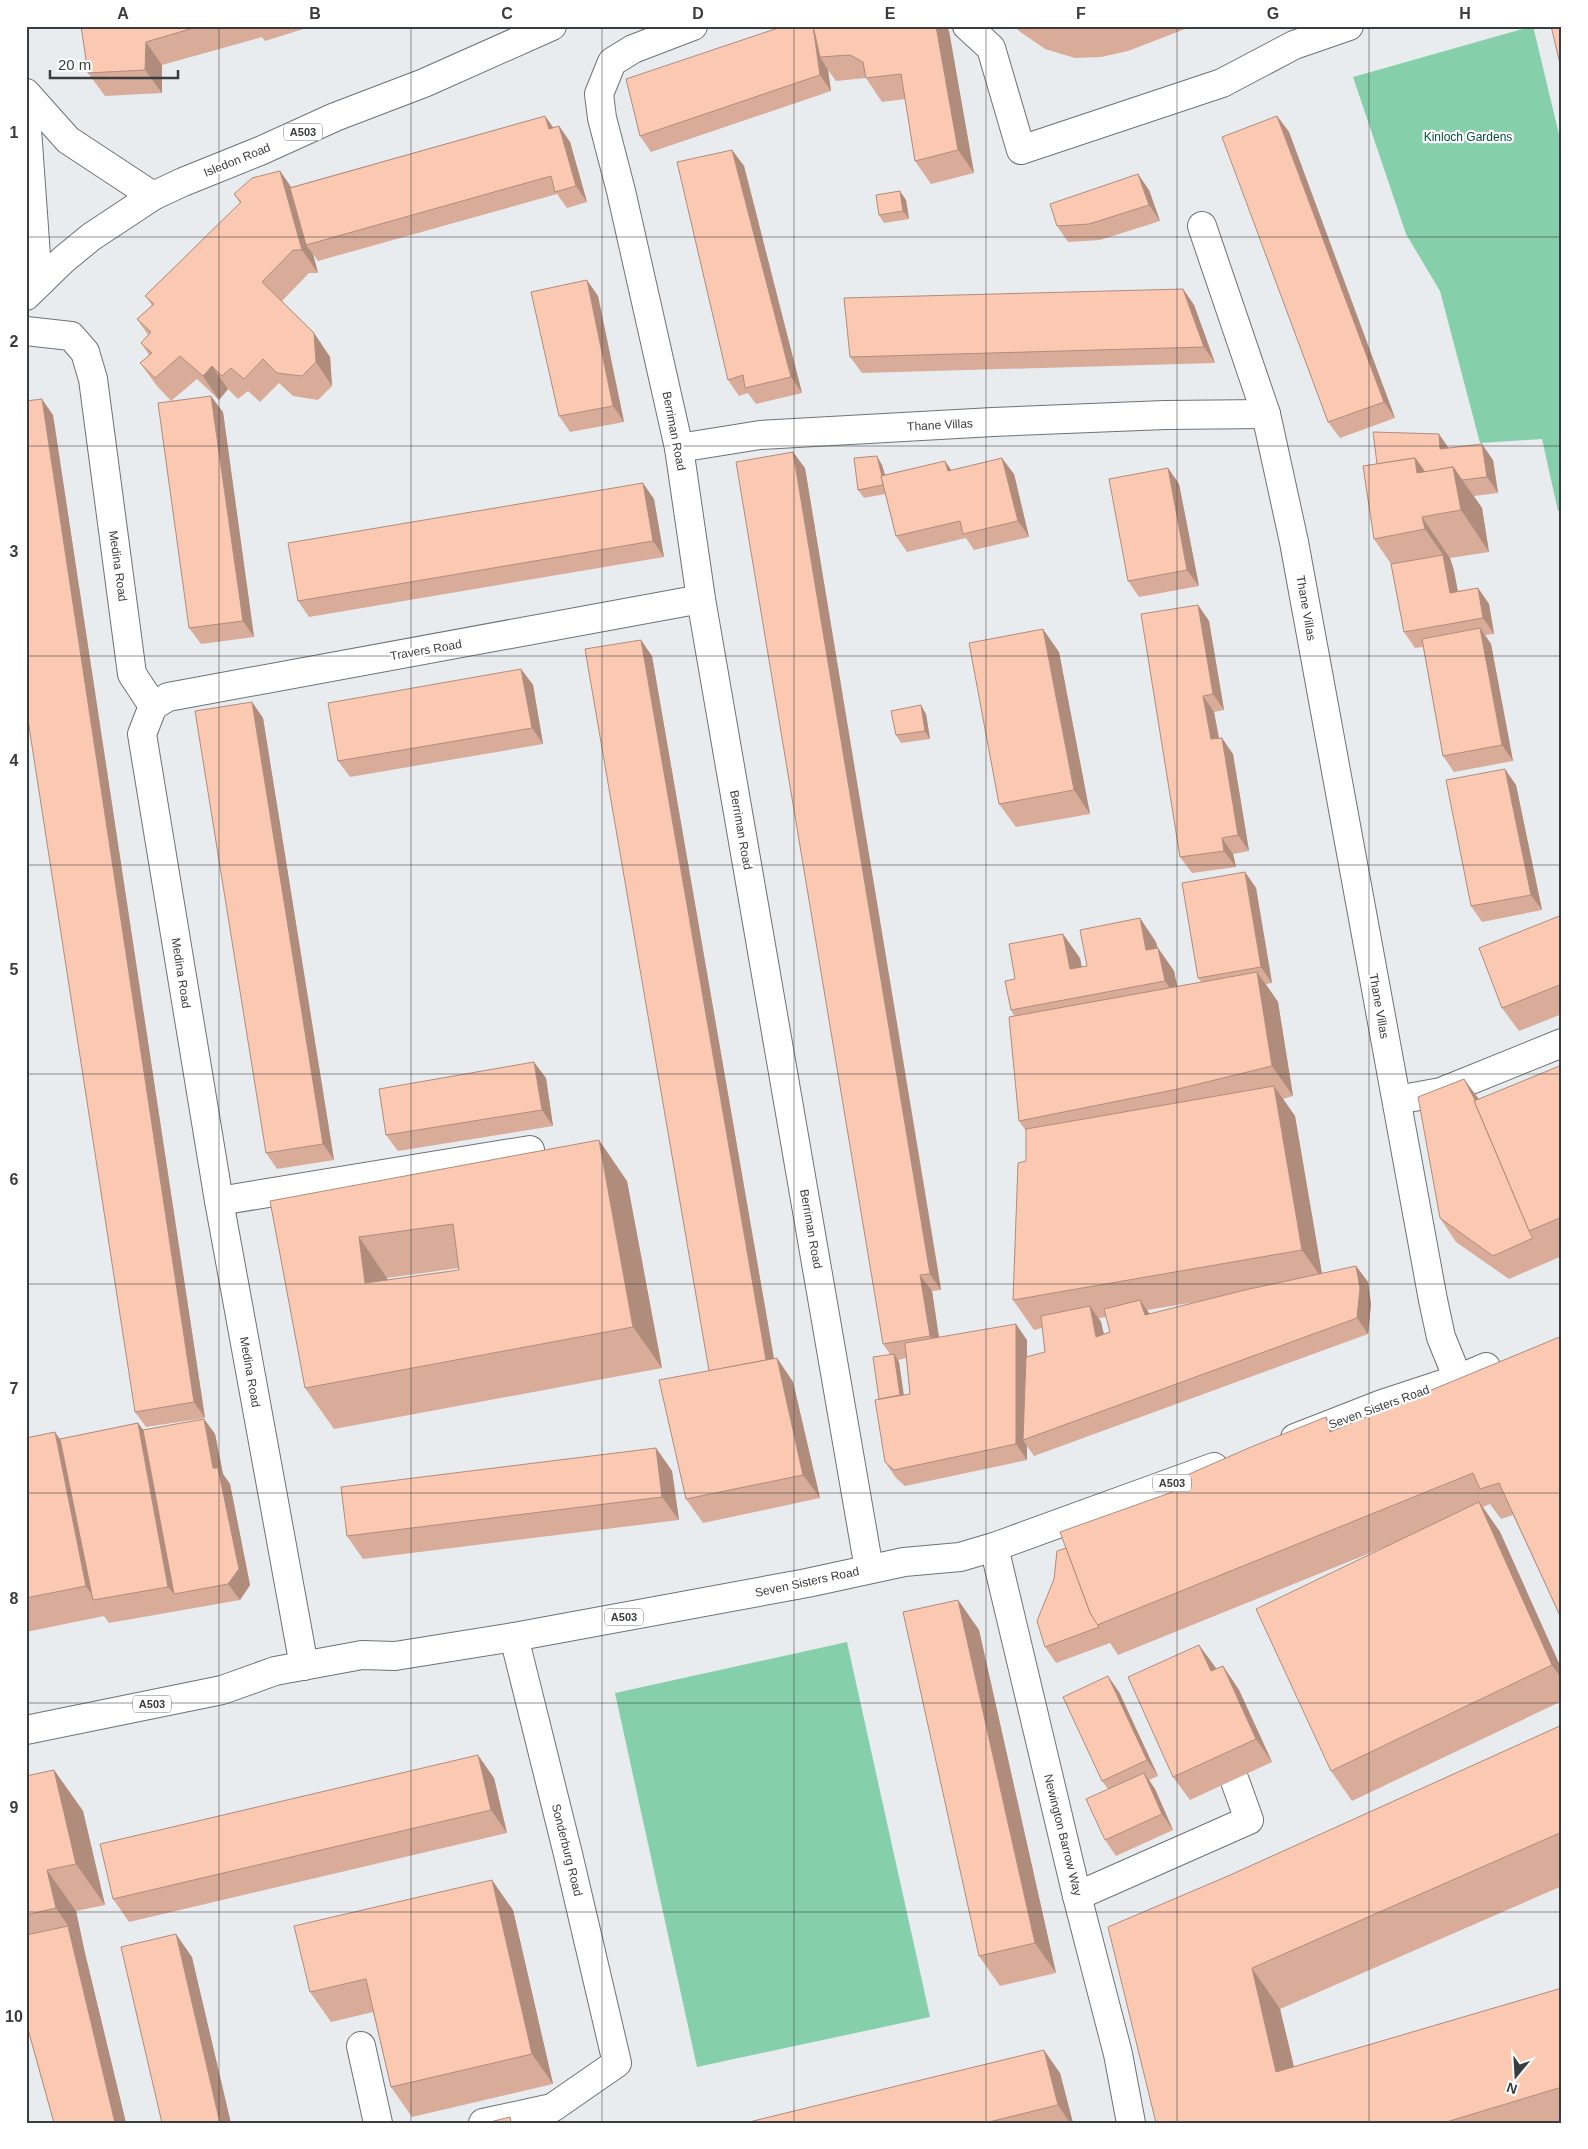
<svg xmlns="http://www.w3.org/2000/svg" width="1588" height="2149" font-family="Arial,sans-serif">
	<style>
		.green { fill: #85d0ab }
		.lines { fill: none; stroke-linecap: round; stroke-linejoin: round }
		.minor-casing { stroke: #6f7274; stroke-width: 30 }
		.highway-casing { stroke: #6f7274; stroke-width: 30 }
		.minor { stroke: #fff; stroke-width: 28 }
		.highway { stroke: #fff; stroke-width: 28 }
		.wall { fill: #d8ac99; fill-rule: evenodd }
		.shaded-wall { fill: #b08c7d }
		.building { fill: #fbc8b2; stroke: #b08c7d; fill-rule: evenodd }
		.grid { fill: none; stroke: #3b3c3d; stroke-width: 1; stroke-opacity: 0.55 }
		.labels { text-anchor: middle; stroke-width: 4.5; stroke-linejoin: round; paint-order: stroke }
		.shield { fill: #fff; stroke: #767677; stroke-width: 1 }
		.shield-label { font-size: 11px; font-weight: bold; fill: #3b3c3d }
		.park-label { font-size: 12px; fill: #015135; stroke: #fff }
		.street-label { font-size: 12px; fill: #3b3c3d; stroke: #fff }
		.neatline { fill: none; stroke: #3b3c3d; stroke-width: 2 }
		.grid-label { font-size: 16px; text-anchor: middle; font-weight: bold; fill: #3b3c3d }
	</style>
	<rect width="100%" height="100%" fill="#e9ecef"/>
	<g class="green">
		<path d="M1533,26L1562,147V510L1558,511L1542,439L1480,443L1440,291L1406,234L1353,77Z"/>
		<path d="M847,1642L930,2017L697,2067L615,1693Z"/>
	</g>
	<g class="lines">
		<defs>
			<g id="minor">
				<path d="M693,26L633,49L612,62L599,94L602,118L621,191L679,448L701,599L869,1569"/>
				<path d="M967,26L991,48L1021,150L1222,83L1294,45L1349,26"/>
				<path d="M26,93L68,140L153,196"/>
				<path d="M26,115L38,284"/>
				<path d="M1202,226L1266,414L1294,542L1433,1300L1441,1337L1458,1379"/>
				<path d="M26,331L71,336L85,352L93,379L132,674L153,706"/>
				<path d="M679,448L760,435L993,422L1165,415L1266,414"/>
				<path d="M153,706L142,734L219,1201L304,1666"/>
				<path d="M153,706L168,697L701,599"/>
				<path d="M1397,1100L1441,1092L1562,1043"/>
				<path d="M219,1201L530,1150"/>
				<path d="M994,1547L1077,1896L1118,2054L1131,2123"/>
				<path d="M1077,1896L1249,1820L1235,1781"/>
				<path d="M361,2046L378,2123"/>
				<path d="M483,2123L552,2108L617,2063L568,1854L514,1637"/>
			</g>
			<g id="highway">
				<path d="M26,296L63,260L91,237L153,196L183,182L260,151L335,117L424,83L552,26"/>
				<path d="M1295,1438L1382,1404L1458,1379L1486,1367"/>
				<path d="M26,1730L222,1690L275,1671L362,1655L395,1656L514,1637L807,1583L904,1562L960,1557L994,1547L1214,1467"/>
			</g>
		</defs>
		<use href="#minor" class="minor-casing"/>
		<use href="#highway" class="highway-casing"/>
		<use href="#minor" class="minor"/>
		<use href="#highway" class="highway"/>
	</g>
	<g class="wall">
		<path d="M81,26H313L265,41L262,37L162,65V93L105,96L88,73Z"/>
		<path d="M784,26H946L949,31L974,173L931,184L915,161L905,99L882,102L866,78L836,81L828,70L831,91L651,152L640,136Z"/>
		<path d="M1015,26H1193L1128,51L1101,57L1075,58L1045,49L1019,31Z"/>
		<path d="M545,116L553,127L559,126L570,142L587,202L567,208L557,194L318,261L313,254L318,273H309L282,301L314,333L330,357L332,386L318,400L293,396L279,383L260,402L248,391L238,399L228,389L219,400L197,379L171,401L157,386L140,363L149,355L141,343L148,335L137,319L152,305L145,296L240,203L234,194L280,171L291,187Z"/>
		<path d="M1277,116L1289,132L1395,418L1340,438L1328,422Z"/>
		<path d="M732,150L744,166L802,393L756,404L748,393L739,396L728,380Z"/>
		<path d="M1149,190L1160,221L1100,240L1068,242L1057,226Z"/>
		<path d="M906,200L909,219L884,223L879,215Z"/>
		<path d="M1183,289L1194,305L1215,363L862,373L850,357Z"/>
		<path d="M598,296L624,422L570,432L559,416Z"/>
		<path d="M223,412L254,637L201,644L189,628Z"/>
		<path d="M53,415L205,1418L146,1427L135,1412Z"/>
		<path d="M1448,448L1493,460L1498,493L1474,496L1482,508L1489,552L1450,558L1454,571L1458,591L1478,588L1489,604L1494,634L1485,635L1491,644L1513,761L1454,772L1443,756L1423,647L1415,648L1404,632L1391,564L1374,539L1377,464Z"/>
		<path d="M945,461L951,470L1014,474L1029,537L974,550L966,538L907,552L896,536L885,494L864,498L858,490L882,465L885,475Z"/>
		<path d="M805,468L936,1258L941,1290L932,1291L939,1337L1027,1340V1357L1045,1352L1042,1328L1034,1330L1013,1300L1026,1161V1131L1019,1121L1014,1016L1011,1010L1015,979L1080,958L1082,967L1087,966L1156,942L1158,948L1174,971L1177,986L1201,982L1198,978L1245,872L1256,888L1272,983L1266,984L1278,1002L1293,1096L1283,1099L1295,1116L1322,1274L1356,1266L1368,1282L1371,1304L1368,1334L1034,1456L1027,1446V1460L905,1486L896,1478L885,1462L879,1399L890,1354L883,1344ZM1208,1300L1150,1314L1147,1310ZM1107,1317L1110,1332L1104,1334L1101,1322L1099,1318ZM906,1358L910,1394L904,1395L899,1362L898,1360Z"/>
		<path d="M1168,468L1179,484L1199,586L1139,597L1128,581Z"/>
		<path d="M654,499L664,557L309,617L298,601Z"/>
		<path d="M1198,605L1209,621L1224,710L1214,712L1219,738L1233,754L1249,851L1233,854L1236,867L1192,873L1180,857Z"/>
		<path d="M1059,652L1090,814L1016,827L999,804Z"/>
		<path d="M652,656L774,1359L777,1358L793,1382L820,1498L703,1523L686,1499L709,1371Z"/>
		<path d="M521,669L533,685L543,744L350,777L338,761Z"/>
		<path d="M252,702L263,718L334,1160L277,1169L266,1153Z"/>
		<path d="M926,714L930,739L901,743L896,735Z"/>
		<path d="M1516,785L1542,910L1482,922L1471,906Z"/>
		<path d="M1562,915V1014L1519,1031L1502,1008Z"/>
		<path d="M1562,1065V1256L1509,1279L1456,1242L1440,1218L1479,1099Z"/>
		<path d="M546,1078L553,1126L398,1151L386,1135Z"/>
		<path d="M627,1181L662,1368L334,1429L305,1388L270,1201ZM459,1268V1270L388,1280L387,1278Z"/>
		<path d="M1562,1336V1620L1513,1515L1501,1519L1490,1504L1483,1507L1500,1532L1562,1670V1701L1352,1801L1331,1771L1385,1547L1118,1655L1110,1643L1056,1663L1045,1647L1054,1579L1066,1548L1181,1489L1326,1417L1335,1430Z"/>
		<path d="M204,1419L215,1434L223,1474L230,1484L250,1585L240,1600L109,1623L104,1616L26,1632V1438L60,1439L138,1423L143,1430Z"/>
		<path d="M656,1448L672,1471L679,1520L363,1559L347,1536Z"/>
		<path d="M958,1600L979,1630L1056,1973L1000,1986L979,1956Z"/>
		<path d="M1223,1666L1239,1690L1272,1762L1190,1800L1173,1777L1216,1668V1669Z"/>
		<path d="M1119,1692L1158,1776L1149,1780L1155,1789L1173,1830L1116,1856L1105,1840L1108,1789L1102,1781Z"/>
		<path d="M1562,1725V1886L1280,2009L1294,2067L1562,1988V2123H1156L1228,1876Z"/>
		<path d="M54,1770L83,1811L105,1905L76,1911L84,1949L126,2123H54L26,2022V1776Z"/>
		<path d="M494,1778L507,1833L129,1922L113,1899Z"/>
		<path d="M513,1910L553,2084L412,2117L391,2087L373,2012L331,2022L310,1992Z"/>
		<path d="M1060,2073L1073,2123H745Z"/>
	</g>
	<g class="shaded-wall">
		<path d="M813,26L820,57L828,70L831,91L820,75Z"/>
		<path d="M936,26H946L949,31L974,173L958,150Z"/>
		<path d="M146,42L162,65V93L145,70Z"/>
		<path d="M545,116L556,132L549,129Z"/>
		<path d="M1277,116L1289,132L1395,418L1384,402Z"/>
		<path d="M559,126L570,142L587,202L576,186Z"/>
		<path d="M732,150L744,166L802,393L791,377Z"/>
		<path d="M280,171L296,194L306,245L313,254L318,273L302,250Z"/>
		<path d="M1138,174L1149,190L1160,221L1149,205Z"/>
		<path d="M900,191L906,200L909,219L903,211Z"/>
		<path d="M587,280L598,296L624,422L613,406Z"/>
		<path d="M1183,289L1194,305L1215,363L1204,347Z"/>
		<path d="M314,333L330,357L332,386L316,362Z"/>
		<path d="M212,366L228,389L219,400L203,376Z"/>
		<path d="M211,396L223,412L254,637L243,621Z"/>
		<path d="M42,399L53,415L205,1418L194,1402Z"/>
		<path d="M1439,434L1450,450L1440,449Z"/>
		<path d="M1482,444L1493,460L1498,493L1487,477Z"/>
		<path d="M793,452L805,468L941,1290L930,1274Z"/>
		<path d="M877,456L882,465L890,493L884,485Z"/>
		<path d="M1002,458L1014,474L1029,537L1018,521Z"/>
		<path d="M1415,458L1444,499L1417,473Z"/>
		<path d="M945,461L956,477L948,471Z"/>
		<path d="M1453,467L1482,508L1489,552L1461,510Z"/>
		<path d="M1168,468L1179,484L1199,586L1187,570Z"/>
		<path d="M643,483L654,499L664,557L653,541Z"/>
		<path d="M1422,517L1450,558L1454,571L1461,609L1450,593L1443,555L1425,529Z"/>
		<path d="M1478,588L1489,604L1494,634L1483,618Z"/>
		<path d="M1198,605L1209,621L1224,710L1213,694Z"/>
		<path d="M1480,628L1491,644L1513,761L1502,745Z"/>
		<path d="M1043,629L1059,652L1090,814L1074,790Z"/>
		<path d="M641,640L652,656L778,1382L767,1366Z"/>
		<path d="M521,669L533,685L543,744L532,728Z"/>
		<path d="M1203,696L1214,712L1222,755L1211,739Z"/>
		<path d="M252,702L263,718L334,1160L323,1144Z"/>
		<path d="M921,705L926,714L930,739L925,731Z"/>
		<path d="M1222,738L1233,754L1249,851L1238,835Z"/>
		<path d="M1505,769L1516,785L1542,910L1531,895Z"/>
		<path d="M1222,838L1233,854L1236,867L1224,851Z"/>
		<path d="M1245,872L1256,888L1272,983L1261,967Z"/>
		<path d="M1140,918L1156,942L1162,973L1146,950Z"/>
		<path d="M1063,934L1080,958L1086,993L1070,969Z"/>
		<path d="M1158,948L1174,971L1181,1005L1165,981Z"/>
		<path d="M1257,972L1278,1002L1293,1096L1272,1066Z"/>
		<path d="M534,1062L546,1078L553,1126L542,1110Z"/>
		<path d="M1464,1079L1481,1102L1536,1228Z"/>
		<path d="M1274,1086L1295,1116L1323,1280L1302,1250Z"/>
		<path d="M599,1140L627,1181L662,1368L633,1327Z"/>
		<path d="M359,1237L387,1278L393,1324L365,1283Z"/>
		<path d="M1356,1266L1368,1282L1371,1304L1368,1334L1357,1318Z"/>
		<path d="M920,1275L932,1291L941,1352L930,1336Z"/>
		<path d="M1140,1300L1151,1316L1145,1315Z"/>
		<path d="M1090,1306L1101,1322L1108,1353L1096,1337Z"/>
		<path d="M1016,1324L1027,1340V1439L1023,1440L1027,1446V1460L1016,1444Z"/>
		<path d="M894,1354L899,1362L906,1412L901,1404Z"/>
		<path d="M777,1358L793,1382L820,1498L803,1475Z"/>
		<path d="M1326,1417L1347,1448L1330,1432Z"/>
		<path d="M204,1419L215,1434L223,1474L230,1484L250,1585L240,1600L228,1584L213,1468Z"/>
		<path d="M138,1423L155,1446L174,1594L168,1587Z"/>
		<path d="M55,1432L76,1462L95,1600L86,1586Z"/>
		<path d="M656,1448L672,1471L679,1520L662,1497Z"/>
		<path d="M1479,1502L1500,1532L1562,1670V1679L1552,1665Z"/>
		<path d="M958,1600L979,1630L1056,1973L1035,1943Z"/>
		<path d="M1199,1645L1216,1668L1227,1695L1211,1671Z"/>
		<path d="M1223,1666L1239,1690L1272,1762L1256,1739Z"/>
		<path d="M1108,1676L1119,1692L1158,1776L1147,1760Z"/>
		<path d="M478,1755L494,1778L507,1833L491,1810Z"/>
		<path d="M54,1770L83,1811L105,1905L76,1864Z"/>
		<path d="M1144,1773L1155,1789L1173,1830L1162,1814Z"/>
		<path d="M47,1870L76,1911L84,1949L56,1908Z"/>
		<path d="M492,1880L513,1910L553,2084L532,2054Z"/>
		<path d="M68,1926L84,1949L126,2123H115Z"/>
		<path d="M176,1934L192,1957L231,2123H220Z"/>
		<path d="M1252,1968L1280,2009L1305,2113L1276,2072Z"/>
		<path d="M1044,2050L1060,2073L1073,2123H1070L1058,2105Z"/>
	</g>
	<g class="building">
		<path d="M81,26H200L146,42L145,70L88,73Z"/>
		<path d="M784,26H813L820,75L640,136L626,79Z"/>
		<path d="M813,26H936L958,150L915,161L901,74L866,78L863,62L850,55L820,57Z"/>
		<path d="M1049,26H1084L1080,27L1054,28Z"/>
		<path d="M1551,26H1562V72Z"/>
		<path d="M545,116L549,129L559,126L576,186L555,192L551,176L306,245L290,188Z"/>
		<path d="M1277,116L1384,402L1328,422L1222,137Z"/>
		<path d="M732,150L791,377L745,388L743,375L728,380L677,162Z"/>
		<path d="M280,171L302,250H293L262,282L314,333L316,362L302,376L277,373L263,359L244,379L231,368L222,376L212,366L203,376L180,356L155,378L140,363L152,353L141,343L151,332L137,319L154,304L145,296L241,202L234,194L252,178Z"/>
		<path d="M1138,174L1149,205L1089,224L1057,226L1050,204Z"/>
		<path d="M900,191L903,211L879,215L876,195Z"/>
		<path d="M587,280L613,406L559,416L531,292Z"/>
		<path d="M1183,289L1204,347L850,357L844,298Z"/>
		<path d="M211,396L243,621L189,628L158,403Z"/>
		<path d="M42,399L194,1402L135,1412L26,707V401Z"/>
		<path d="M1373,432L1439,434L1440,449L1482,444L1487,477L1462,480L1453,467L1425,472L1415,458L1377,464Z"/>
		<path d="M793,452L930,1274L920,1275L930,1336L883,1344L736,462Z"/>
		<path d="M877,456L882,476H881L883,485L858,490L854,458Z"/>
		<path d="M1002,458L1018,521L963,534L960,521L896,536L881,476L945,461L948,471Z"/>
		<path d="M1415,458L1417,473L1453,467L1461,510L1422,517L1425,529L1374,539L1363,466Z"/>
		<path d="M1168,468L1187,570L1128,581L1109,479Z"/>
		<path d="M643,483L653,541L298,601L288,543Z"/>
		<path d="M1443,555L1450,593L1478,588L1483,618L1404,632L1391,564Z"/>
		<path d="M1198,605L1213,694L1203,696L1211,739L1222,738L1238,835L1222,838L1224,851L1180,857L1141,614Z"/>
		<path d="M1480,628L1502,745L1443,756L1422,639Z"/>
		<path d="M1043,629L1074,790L999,804L969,643Z"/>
		<path d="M641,640L766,1360L709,1371L585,649Z"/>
		<path d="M521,669L532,728L338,761L328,703Z"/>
		<path d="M252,702L323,1144L266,1153L195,711Z"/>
		<path d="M921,705L925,731L896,735L891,711Z"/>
		<path d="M1505,769L1531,895L1471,906L1446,780Z"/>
		<path d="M1245,872L1261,967L1198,978L1182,883Z"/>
		<path d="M1562,915V984L1502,1008L1479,948Z"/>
		<path d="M1140,918L1146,950L1158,948L1165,981L1011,1010L1005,981L1015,979L1009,944L1063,934L1070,969L1087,966L1080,930Z"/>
		<path d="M1257,972L1272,1066L1178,1089L1019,1121L1009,1017Z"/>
		<path d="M534,1062L542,1110L386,1135L379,1089Z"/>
		<path d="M1562,1065V1217L1529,1231L1474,1101Z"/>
		<path d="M1464,1079L1475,1100L1474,1101L1529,1231L1533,1238L1493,1256L1440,1218L1418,1097Z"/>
		<path d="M1274,1086L1302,1250L1013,1300L1018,1163L1026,1161V1129Z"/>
		<path d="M599,1140L633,1327L305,1388L270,1201ZM453,1224L459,1270L365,1283L359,1237Z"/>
		<path d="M1356,1266L1360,1288L1357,1318L1023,1440L1026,1357L1045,1352L1041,1316L1090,1306L1096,1337L1110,1332L1104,1309L1140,1300L1145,1315L1245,1290Z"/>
		<path d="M1016,1324V1444L894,1470L885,1462L875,1400L910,1394L905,1343Z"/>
		<path d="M1562,1336V1452L1560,1453L1562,1455V1620L1499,1483L1480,1489L1473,1473L1097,1625L1090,1613L1060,1532L1181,1489L1178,1479L1251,1447L1326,1417L1330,1432Z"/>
		<path d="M894,1354L900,1395L879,1399L873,1357Z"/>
		<path d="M777,1358L803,1475L686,1499L659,1380Z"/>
		<path d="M204,1419L213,1468H218L239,1569L228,1584L174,1594L143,1430Z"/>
		<path d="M138,1423L168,1587L93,1600L60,1439Z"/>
		<path d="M55,1432L86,1586L26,1598V1438Z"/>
		<path d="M656,1448L662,1497L347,1536L341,1487Z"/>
		<path d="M1479,1502L1552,1665L1331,1771L1256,1609Z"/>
		<path d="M1066,1548L1090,1613L1099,1627L1045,1647L1037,1621L1054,1579L1057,1551Z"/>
		<path d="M958,1600L1035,1943L979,1956L903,1612Z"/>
		<path d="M1199,1645L1211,1671L1223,1666L1256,1739L1173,1777L1128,1677Z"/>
		<path d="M1108,1676L1147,1760L1102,1781L1063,1697Z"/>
		<path d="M1562,1725V1832L1252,1968L1276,2072L1562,1988V2087L1443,2123H1156L1108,1927L1228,1876Z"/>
		<path d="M478,1755L491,1810L113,1899L100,1844Z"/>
		<path d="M54,1770L76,1864L47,1870L56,1908L26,1915V1776Z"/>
		<path d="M1144,1773L1162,1814L1105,1840L1086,1799Z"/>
		<path d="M492,1880L532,2054L391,2087L366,1979L310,1992L294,1926Z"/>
		<path d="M68,1926L115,2123H54L26,2022V1935Z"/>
		<path d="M176,1934L220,2123H162L121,1947Z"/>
		<path d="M1044,2050L1058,2105L985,2123H745Z"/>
		<path d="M510,2117L511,2123H486Z"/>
	</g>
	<path class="grid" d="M219,26V2123M411,26V2123M602,26V2123M794,26V2123M986,26V2123M1177,26V2123M1369,26V2123M26,237H1562M26,446H1562M26,656H1562M26,865H1562M26,1074H1562M26,1284H1562M26,1493H1562M26,1703H1562M26,1912H1562"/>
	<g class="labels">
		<g class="shield">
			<rect x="284" y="123.5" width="38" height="17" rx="4"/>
			<rect x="1153" y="1474.5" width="38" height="17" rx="4"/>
			<rect x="605" y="1608.5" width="38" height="17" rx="4"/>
			<rect x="133" y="1695.5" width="38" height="17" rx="4"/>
		</g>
		<g class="shield-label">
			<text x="303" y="136">A503</text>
			<text x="1172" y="1487">A503</text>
			<text x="624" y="1621">A503</text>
			<text x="152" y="1708">A503</text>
		</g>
		<g class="park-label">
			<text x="1468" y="141">Kinloch Gardens</text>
		</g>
		<g class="street-label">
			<text transform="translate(237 160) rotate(-22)" y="4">Isledon Road</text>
			<text transform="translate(940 425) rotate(-3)" y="4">Thane Villas</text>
			<text transform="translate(674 431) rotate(79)" y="4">Berriman Road</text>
			<text transform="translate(118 566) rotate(82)" y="4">Medina Road</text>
			<text transform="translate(1306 608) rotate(80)" y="4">Thane Villas</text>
			<text transform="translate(426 650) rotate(-10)" y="4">Travers Road</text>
			<text transform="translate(741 830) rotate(80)" y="4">Berriman Road</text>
			<text transform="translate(181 973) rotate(81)" y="4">Medina Road</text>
			<text transform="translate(1379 1006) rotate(80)" y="4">Thane Villas</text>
			<text transform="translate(811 1229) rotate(80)" y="4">Berriman Road</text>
			<text transform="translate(250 1372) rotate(80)" y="4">Medina Road</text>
			<text transform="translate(1379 1407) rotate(-20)" y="4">Seven Sisters Road</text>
			<text transform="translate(807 1582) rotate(-12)" y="4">Seven Sisters Road</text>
			<text transform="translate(1063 1835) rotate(76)" y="4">Newington Barrow Way</text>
			<text transform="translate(567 1850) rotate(76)" y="4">Sonderburg Road</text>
		</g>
	</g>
	<rect width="1588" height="2149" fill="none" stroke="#ffffff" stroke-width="55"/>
	<g transform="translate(1516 2076) rotate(198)" stroke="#ffffff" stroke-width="4" paint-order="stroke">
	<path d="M0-4L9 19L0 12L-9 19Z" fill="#3b3c3d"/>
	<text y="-8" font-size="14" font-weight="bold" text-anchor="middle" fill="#3b3c3d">N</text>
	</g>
	<path d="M50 70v8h128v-8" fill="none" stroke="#3b3c3d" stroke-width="2.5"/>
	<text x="58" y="70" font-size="15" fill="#3b3c3d" stroke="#ffffff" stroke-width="4" paint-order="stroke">20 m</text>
	<rect x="28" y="28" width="1532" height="2094" class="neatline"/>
	<g class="grid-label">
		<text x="123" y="19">A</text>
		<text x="315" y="19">B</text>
		<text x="507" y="19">C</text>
		<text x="698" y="19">D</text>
		<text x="890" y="19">E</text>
		<text x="1081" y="19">F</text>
		<text x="1273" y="19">G</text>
		<text x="1465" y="19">H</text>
		<text x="14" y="138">1</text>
		<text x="14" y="347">2</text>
		<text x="14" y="557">3</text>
		<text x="14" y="766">4</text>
		<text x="14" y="975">5</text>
		<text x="14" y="1185">6</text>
		<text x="14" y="1394">7</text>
		<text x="14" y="1604">8</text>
		<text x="14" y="1813">9</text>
		<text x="14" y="2022">10</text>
	</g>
</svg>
